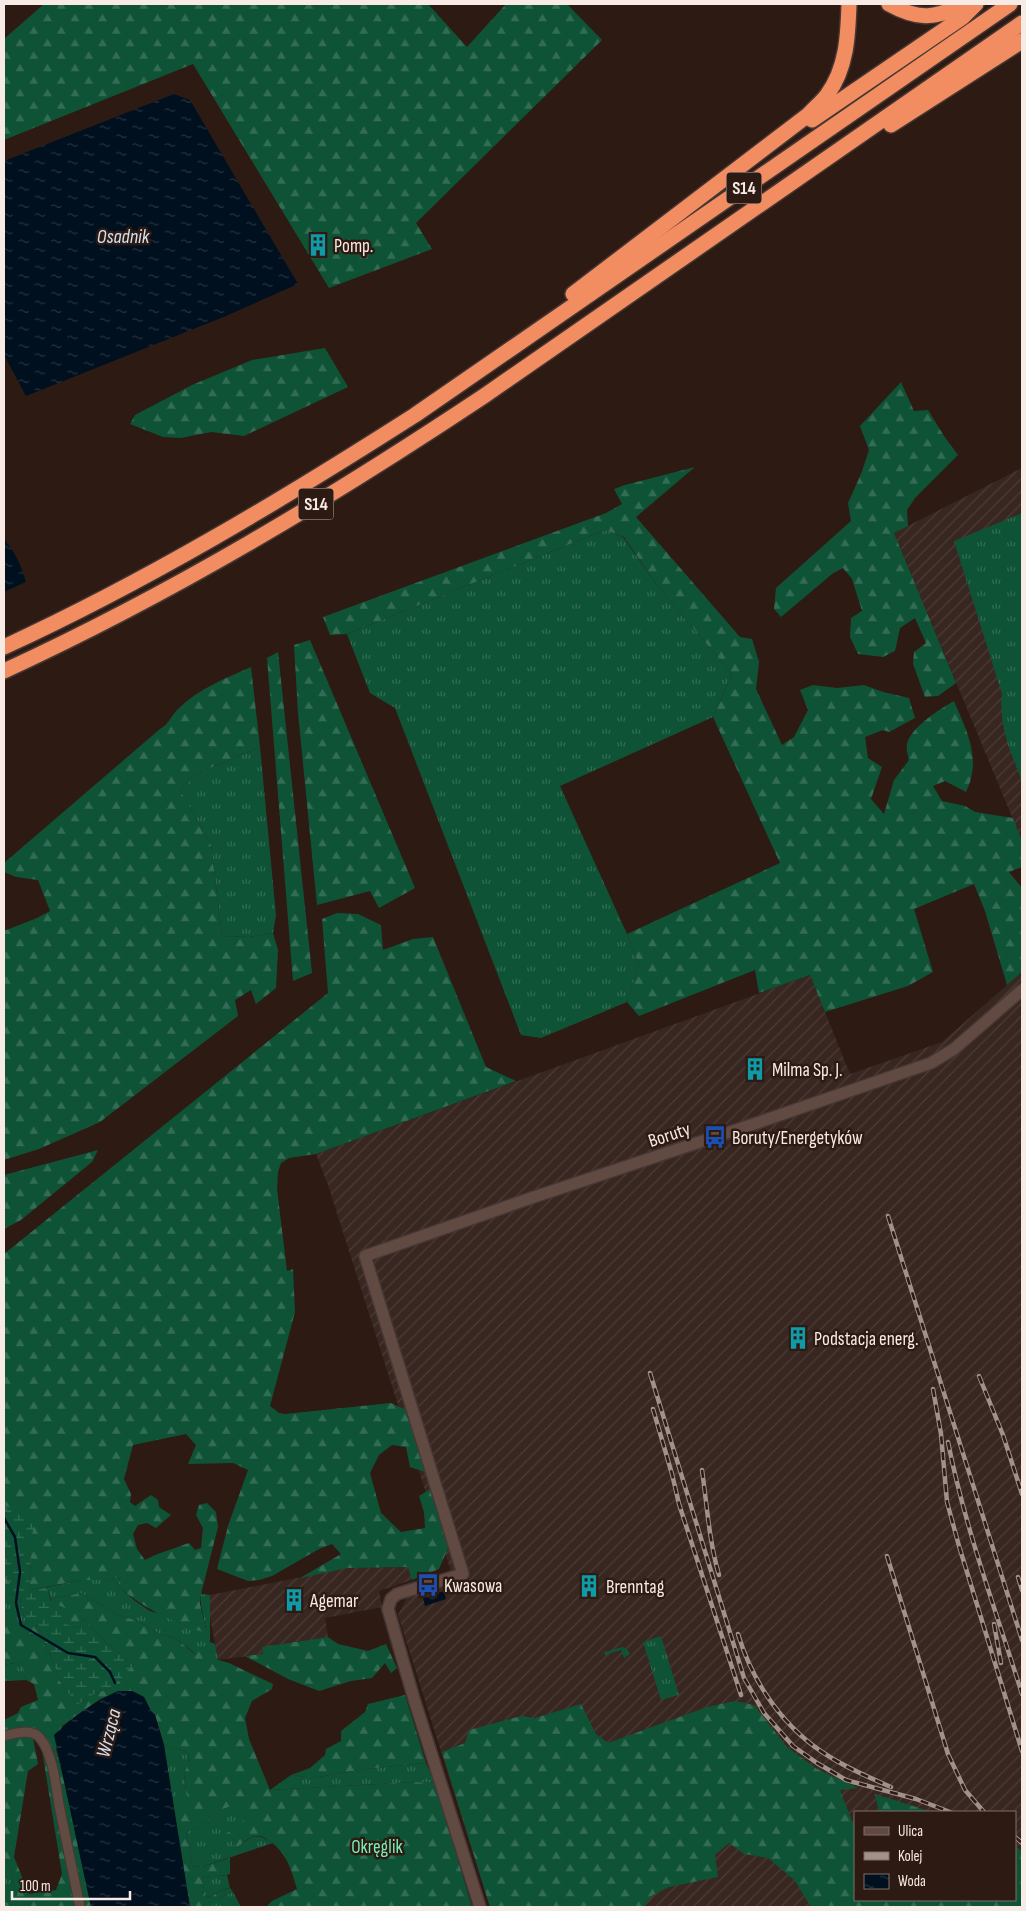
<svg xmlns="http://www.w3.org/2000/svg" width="1026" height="1911" font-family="'Sofia Sans Condensed',sans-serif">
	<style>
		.industrial { fill: url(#industrial-furrows); fill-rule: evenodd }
		.grass { fill: url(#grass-tufts) }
		.forest { fill: url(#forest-firs); fill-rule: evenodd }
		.wetland { fill: url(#wetland-marsh) }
		.water { fill: url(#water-ripples) }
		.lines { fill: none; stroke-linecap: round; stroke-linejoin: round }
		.stream { stroke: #00101f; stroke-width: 2.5 }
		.minor-casing { stroke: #473734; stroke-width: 11 }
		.tertiary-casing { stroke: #473734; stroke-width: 14 }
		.motorway-casing { stroke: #473734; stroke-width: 18 }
		.minor { stroke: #604a42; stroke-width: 9 }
		.tertiary { stroke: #604a42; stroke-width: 11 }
		.motorway { stroke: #f18d60; stroke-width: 15 }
		.rail-casing { stroke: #a1918b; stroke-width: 4.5 }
		.rail { stroke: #2d1a13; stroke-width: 2.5; stroke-dasharray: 8; stroke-linecap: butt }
		.labels { text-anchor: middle; stroke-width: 5; stroke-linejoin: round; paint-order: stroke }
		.shield { fill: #2d1a13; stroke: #bbaca6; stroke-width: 1 }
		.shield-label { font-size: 18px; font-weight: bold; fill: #f8eae5 }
		.poi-label { font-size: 19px; fill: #f8eae5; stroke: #2d1a13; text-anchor: start }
		.street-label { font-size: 19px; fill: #f8eae5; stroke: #2d1a13 }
		.park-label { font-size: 19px; fill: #76f1b6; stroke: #2d1a13 }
		.water-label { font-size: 20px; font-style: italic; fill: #d1e3f2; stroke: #2d1a13 }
	</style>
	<defs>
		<pattern id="industrial-furrows" width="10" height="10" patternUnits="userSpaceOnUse" patternTransform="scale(1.25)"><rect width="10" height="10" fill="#382620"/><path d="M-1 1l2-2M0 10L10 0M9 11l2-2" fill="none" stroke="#4c3b36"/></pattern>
		<pattern id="grass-tufts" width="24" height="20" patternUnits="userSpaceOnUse" patternTransform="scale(1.25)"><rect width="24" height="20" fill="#0f5337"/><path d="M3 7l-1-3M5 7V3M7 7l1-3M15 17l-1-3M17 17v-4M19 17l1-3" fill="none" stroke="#336c54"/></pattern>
		<pattern id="forest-firs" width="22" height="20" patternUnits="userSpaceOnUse" patternTransform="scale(1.25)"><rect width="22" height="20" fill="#0f5337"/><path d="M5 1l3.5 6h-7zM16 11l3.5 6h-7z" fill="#336c54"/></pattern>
		<pattern id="wetland-marsh" width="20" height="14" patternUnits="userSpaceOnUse" patternTransform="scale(1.25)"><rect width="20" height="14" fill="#0f5337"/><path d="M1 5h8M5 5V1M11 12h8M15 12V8" fill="none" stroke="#336c54"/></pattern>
		<pattern id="water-ripples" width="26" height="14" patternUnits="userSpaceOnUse" patternTransform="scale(1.25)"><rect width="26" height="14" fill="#00101f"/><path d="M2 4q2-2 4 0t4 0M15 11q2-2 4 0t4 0" fill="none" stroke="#26333f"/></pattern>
	</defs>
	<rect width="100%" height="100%" fill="#2d1a13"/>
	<g class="industrial">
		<path d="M1022,468V841L894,533Z"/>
		<path d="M1022,972V1907H490L398,1615L407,1597L454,1581L328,1185L316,1154L810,975L850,1074L942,1042ZM855,1812H1015V1900H855Z"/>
		<path d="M408,1567L412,1580L379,1591L382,1607L325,1618L328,1637L262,1647L263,1654L218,1660L210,1617V1595L348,1568Z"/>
	</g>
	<g class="grass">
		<path d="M1022,513V781C1011,753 998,725 1002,694L954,541Z"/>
		<path d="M605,530L623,537L656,584L732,674L713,717L560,786L627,934L639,965L627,1002L541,1038L521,1035L395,708L370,693L347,634Z"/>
		<path d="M260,747L276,915L273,933L249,937L222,936L211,845L180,790L198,773Z"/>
		<path d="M120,1577L118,1586L135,1601L150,1611L206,1629L201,1605V1594L210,1595V1642L215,1644L218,1660L209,1651L196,1654L175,1638L160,1634L138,1621L118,1615L81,1593L51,1599L47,1587L83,1580H106Z"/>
		<path d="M11,1593L20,1598L22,1610L28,1626L4,1622V1597Z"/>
		<path d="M661,1636L679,1695L661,1700L643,1642Z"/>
		<path d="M623,1647L627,1649L630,1654L624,1658L621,1650L605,1655L604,1652Z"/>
		<path d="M20,1662L26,1680L4,1681V1665Z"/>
		<path d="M164,1745L185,1751L190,1762L184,1773L187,1800L182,1823H176Z"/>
		<path d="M426,1763L435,1783L415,1782L270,1790L291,1775L312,1778L366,1769Z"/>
		<path d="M238,1803L246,1818L236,1848C252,1837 254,1831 273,1843L201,1867L190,1866L191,1848L186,1841L187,1832L209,1821L210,1813Z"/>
		<path d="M4,1858L7,1860L18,1900L4,1902Z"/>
		<path d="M227,1875L230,1888C219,1889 217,1895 206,1898L202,1895L204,1885L201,1877C210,1875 218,1877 227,1875Z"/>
		<path d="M233,1892L241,1907H204L221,1897Z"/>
	</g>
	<g class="forest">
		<path d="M44,4H428L467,47L506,4H567L602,40L416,223L432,249L329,288L193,64L4,140V39Z"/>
		<path d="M325,348L348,387L244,436L211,432L181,438L163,437L130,424L135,415L192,385L252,360Z"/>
		<path d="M901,382L914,411L928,410L944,436L958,455L915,498L907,510L908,526L894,533L956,683L938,696L925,697L913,664L914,652L926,643L915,618L900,628L895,651L883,657L858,654L850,637L851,618L862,611L852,579L843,568L832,574L781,617L774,609L776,588L851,521L848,503L861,474L869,450L860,426Z"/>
		<path d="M695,467L636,517L740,637L752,639L759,662L756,689L782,745L794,737L808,710L800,690L813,685L837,688L864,685L883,692L909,698L915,718L889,732L883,730L865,737L868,758L882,767L871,799L884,814L894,780L909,760C908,756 906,748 907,744C911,727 940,709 954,701C967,732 982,759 966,792L945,781L933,786L942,801L965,806L975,812L1013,818L1022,841V867L1009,872L1022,888V972L1007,985L985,911L974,884L914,909L933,972L908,986L825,1012L810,975L759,993L755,970L639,1016L627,1002L639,965L627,934L780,863L713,717L732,674L656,584L624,537L605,530L347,634L330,635L323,617L606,513L622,504L614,489L625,485Z"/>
		<path d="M310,640L415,888L379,908L370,891L317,905L298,713L294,645Z"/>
		<path d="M278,652L312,973L293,981L267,658Z"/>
		<path d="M251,667L260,747L198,773L180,790L211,845L222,936L249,937L273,933L278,950L276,988L256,1004L251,990L235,1000L238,1016L100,1122L39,1149L4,1160V931L37,918L50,911L38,880L16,877L4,872V863L160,729C169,724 171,716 178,709C198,689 226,678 251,667Z"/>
		<path d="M337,913L358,914L381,925L383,950L413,939L433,937L486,1067L516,1081L316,1154L289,1158L281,1163L278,1172L277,1189L287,1271L293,1269L295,1312L270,1406L279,1413L285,1414L391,1403L406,1410L425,1472L410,1467L406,1447L392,1445L379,1455L370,1473L381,1513L401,1532L425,1528L424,1512L419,1496L432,1488L449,1546L439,1569L412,1580L408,1567L348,1568L300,1578L341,1554L332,1544L319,1549L272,1576L259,1580L248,1581L217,1569L228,1526L248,1470L233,1463L188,1464L196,1445L186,1434L133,1445L124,1479L131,1494L130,1502L135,1506L151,1495L158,1500L159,1507L171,1515L156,1528L147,1523L138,1525L133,1534L137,1549L145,1560L155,1555L189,1543L195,1550L201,1548L203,1528L196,1515L199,1505L207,1503L216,1512L218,1527L201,1594L200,1604L206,1629L203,1632C171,1622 143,1608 118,1586L120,1577L106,1580H83L29,1590L31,1558L4,1503V1254L328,993L322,919Z"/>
		<path d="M98,1150L92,1162L21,1220L4,1229V1175Z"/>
		<path d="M4,1576L11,1584V1593L4,1597Z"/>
		<path d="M81,1593L118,1615L138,1621L160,1634L175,1638L195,1654L202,1648L209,1651L218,1660L229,1663L273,1684L272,1689L252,1701L245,1718L249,1739L270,1790L415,1782L435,1783L472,1907H266L272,1901L297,1889C290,1866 287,1853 267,1839C262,1836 258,1835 252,1837C246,1839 241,1845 236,1848L226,1834L246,1818L238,1804L210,1813L209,1821L187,1832L186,1841L191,1848L190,1866L201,1867L230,1858V1874C219,1877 212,1875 201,1877L204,1885L202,1895L207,1898C217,1895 218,1890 230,1888L233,1892L221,1897L208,1906L190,1907L176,1823H182L176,1808L187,1800L184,1773L190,1761L185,1751L164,1745L155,1715L151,1711L144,1697L132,1691H120L100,1699L62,1726L56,1749L64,1779L91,1907H4V1902L18,1900L7,1860L4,1858V1720L18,1713L21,1707L38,1700L34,1684L26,1680L20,1662L4,1665V1622L36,1625L46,1640L44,1644L53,1661L59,1680L77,1705L96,1693L111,1688V1685L133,1665L97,1634L85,1619L77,1628L63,1623L69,1613L51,1602V1599ZM33,1738L42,1750L62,1874L56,1890L29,1894L14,1857L28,1771L38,1764Z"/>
		<path d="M328,1637L338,1644L368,1651L386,1644L397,1668L391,1673L385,1663L372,1678L351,1681L319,1691L288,1679L245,1656L263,1654L262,1647Z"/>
		<path d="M405,1695L426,1763L366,1769L312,1778L291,1775L310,1768L325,1755L326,1749L341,1741V1731L365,1712L368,1704Z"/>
		<path d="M735,1701L754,1705L787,1747L817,1769L858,1788L840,1790L852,1821L855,1825V1900H1015V1846L1022,1851V1907H811L795,1881L768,1858L744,1854L729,1843L715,1855L718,1877L669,1887L653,1895L643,1907H490L442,1752L465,1743L469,1730L521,1716L535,1718L581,1704L596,1734L608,1743L707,1707Z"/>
		<path d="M875,1794L932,1812H879Z"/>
	</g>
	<path class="wetland" d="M4,1503V1505L31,1516L33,1532L24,1543L31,1558L29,1590L47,1587L51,1602L68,1609L69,1613L64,1623L77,1628L85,1619L97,1634L133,1665L119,1681L111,1685V1688L96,1693L77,1705L59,1680L53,1661L44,1644L46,1640L36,1625L28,1626L22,1610L20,1598L11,1593V1584L4,1576Z"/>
	<g class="water">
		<path d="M174,94L190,100L298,284L226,316L26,396L4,355V161Z"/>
		<path d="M4,539C15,552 21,565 26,582L4,592Z"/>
		<path d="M444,1591L446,1599L425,1606L423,1598Z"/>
		<path d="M118,1691H132L144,1697L151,1711L155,1715L164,1745L190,1907H91L54,1735C72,1717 94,1702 118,1691Z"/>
	</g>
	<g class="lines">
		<path class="stream" d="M4,1518L15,1537L20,1572L16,1603L21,1625L68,1653L95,1657L110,1672L115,1683"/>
		<defs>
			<path id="minor" d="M4,1736C14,1733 32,1728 40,1738C53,1754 56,1786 59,1805C66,1839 73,1873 80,1907"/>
			<path id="tertiary" d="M480,1907L414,1699L388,1609L391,1599L397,1594L463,1574L365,1256L531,1198L748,1126L931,1063L954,1049L1022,990"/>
			<g id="motorway">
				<path d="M889,4C921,22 935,17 968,4"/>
				<path d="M812,120L963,17L976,4"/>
				<path d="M891,125L1022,41"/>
				<path d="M573,294L808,115C814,108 822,102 827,95C847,68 848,35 849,4"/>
				<path d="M4,647C147,581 282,500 415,415L1010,4"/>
				<path d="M4,671C173,593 329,499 484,396L1022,23"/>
			</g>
		</defs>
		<use href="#minor" class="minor-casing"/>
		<use href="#tertiary" class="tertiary-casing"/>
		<use href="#motorway" class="motorway-casing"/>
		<use href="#minor" class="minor"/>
		<use href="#tertiary" class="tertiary"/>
		<use href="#motorway" class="motorway"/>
		<defs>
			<g id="rail">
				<path d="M888,1216L1022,1640"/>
				<path d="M650,1373L744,1678L764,1713L793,1746L817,1763L846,1780L916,1799L950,1812"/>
				<path d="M979,1376L1003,1435L1022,1494"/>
				<path d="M933,1389L941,1434L947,1502L959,1546L1022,1751"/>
				<path d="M653,1409L672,1474L679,1504L741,1695"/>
				<path d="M948,1442C965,1528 996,1611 1022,1694"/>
				<path d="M702,1470C707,1505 709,1541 719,1575"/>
				<path d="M887,1556L948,1754L965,1790L984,1812"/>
				<path d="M1018,1577L1022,1590"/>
				<path d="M994,1624L1001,1663"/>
				<path d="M738,1634C753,1684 785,1730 830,1757C849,1769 870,1778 891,1787"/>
				<path d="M1015,1837L1022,1843"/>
			</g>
		</defs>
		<use href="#rail" class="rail-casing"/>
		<use href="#rail" class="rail"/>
	</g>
	<defs>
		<symbol id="building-bare" viewBox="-9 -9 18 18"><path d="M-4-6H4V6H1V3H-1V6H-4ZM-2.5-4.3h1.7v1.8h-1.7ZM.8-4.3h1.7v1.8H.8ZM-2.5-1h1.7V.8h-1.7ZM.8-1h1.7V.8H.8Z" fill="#0f9aa8" stroke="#2d1a13" stroke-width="2.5" paint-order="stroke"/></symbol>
		<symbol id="bus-bare" viewBox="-9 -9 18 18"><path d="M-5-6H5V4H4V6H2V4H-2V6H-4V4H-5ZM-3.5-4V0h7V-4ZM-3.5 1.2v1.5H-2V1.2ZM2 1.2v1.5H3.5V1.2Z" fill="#1a4fb4" stroke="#2d1a13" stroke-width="2.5" paint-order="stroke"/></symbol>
	</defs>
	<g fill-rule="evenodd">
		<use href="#building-bare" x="302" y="229" width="32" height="32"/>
		<use href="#building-bare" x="739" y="1053" width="32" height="32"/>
		<use href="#bus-bare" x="699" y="1121" width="32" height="32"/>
		<use href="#building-bare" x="782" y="1322" width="32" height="32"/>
		<use href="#bus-bare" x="412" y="1569" width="32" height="32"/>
		<use href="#building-bare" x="573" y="1570" width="32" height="32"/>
		<use href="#building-bare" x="278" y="1584" width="32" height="32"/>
	</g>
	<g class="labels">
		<g class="shield">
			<rect x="726.5" y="172.5" width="35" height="31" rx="4"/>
			<rect x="298.5" y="488.5" width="35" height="31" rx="4"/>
		</g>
		<g class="shield-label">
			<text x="744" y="194">S14</text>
			<text x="316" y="510">S14</text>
		</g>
		<g class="poi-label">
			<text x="334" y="252">Pomp.</text>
			<text x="772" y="1076">Milma Sp. J.</text>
			<text x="732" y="1144">Boruty/Energetyków</text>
			<text x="814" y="1345">Podstacja energ.</text>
			<text x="444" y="1592">Kwasowa</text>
			<text x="606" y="1593">Brenntag</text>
			<text x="310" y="1607">Agemar</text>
		</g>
		<g class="street-label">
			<text transform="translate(669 1134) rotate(-18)" y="7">Boruty</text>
		</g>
		<g class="park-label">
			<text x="377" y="1853">Okręglik</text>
		</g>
		<g class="water-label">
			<text x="123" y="243">Osadnik</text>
			<text transform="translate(108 1733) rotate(-76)" y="7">Wrząca</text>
		</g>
	</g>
	<rect width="1026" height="1911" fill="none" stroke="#f8eae5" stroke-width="10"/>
	<rect x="854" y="1811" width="162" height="90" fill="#2d1a13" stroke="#7e6d67"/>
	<rect x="864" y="1827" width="25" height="8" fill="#604a42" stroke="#7e6d67"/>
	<text x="898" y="1836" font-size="15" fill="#f8eae5">Ulica</text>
	<rect x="864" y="1852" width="25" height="8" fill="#a1918b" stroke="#7e6d67"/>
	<text x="898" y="1861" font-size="15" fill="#f8eae5">Kolej</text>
	<rect x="864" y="1874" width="25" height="15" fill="url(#water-ripples)" stroke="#7e6d67"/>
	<text x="898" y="1886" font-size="15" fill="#f8eae5">Woda</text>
	<path d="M12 1891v8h118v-8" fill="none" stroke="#f8eae5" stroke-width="2.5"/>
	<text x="20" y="1891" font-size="15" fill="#f8eae5" stroke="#2d1a13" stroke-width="4" paint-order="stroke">100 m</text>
</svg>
